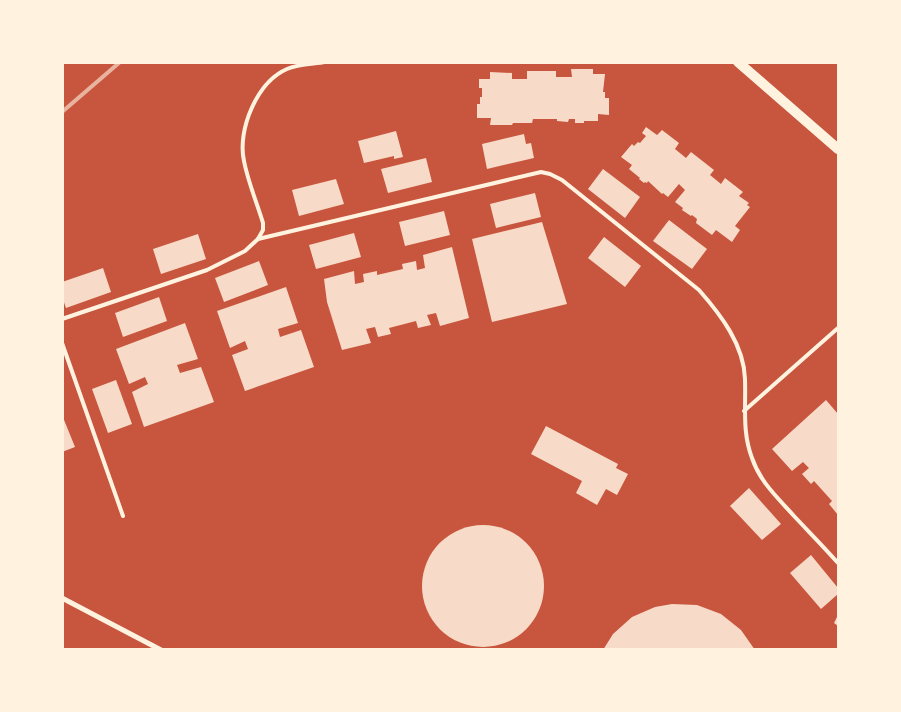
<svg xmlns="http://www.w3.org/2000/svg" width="901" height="712" font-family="'IBM Plex Serif',serif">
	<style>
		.building { fill: #f7dbc8 }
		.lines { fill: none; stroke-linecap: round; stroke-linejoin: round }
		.service { stroke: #fff3e0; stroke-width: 4 }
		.minor { stroke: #fff3e0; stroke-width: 5 }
		.secondary { stroke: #fff3e0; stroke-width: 10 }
		.rail { stroke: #e9b49f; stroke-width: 4 }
	</style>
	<rect width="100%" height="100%" fill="#c8553d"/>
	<g class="building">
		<path d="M571,69H593V74H605L603,92H605V98H609V115L598,114V121H584V123H575V119H569L568,122L557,121V119H533L532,123H513L512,125H490L491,118H477V104H480V97H482V88H479V79H490V72L512,73V79H527V71H556V77H572Z"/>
		<path d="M646,127L657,135L662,130L679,143L675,149L686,158L691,152L714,170L710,175L721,184L725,178L743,192L739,196L749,203L747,205L750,207L735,226L740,230L732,242L716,230L712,235L696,223L697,219L692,215L691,216L682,210L683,208L675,202L685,190L679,184L668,197L663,193L662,194L648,181L647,183L645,182L644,183L639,179L640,178L629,169L632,165L621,157L632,144L634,146L638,142L640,143L646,136L642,133Z"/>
		<path d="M396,131L403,157L394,159V156L364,163L358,141Z"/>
		<path d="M524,134L526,144L531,143L534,158L487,169L482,144Z"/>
		<path d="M426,158L432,182L388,193L381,169Z"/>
		<path d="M603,169L640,197L625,218L588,189Z"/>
		<path d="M336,179L344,204L299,216L292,190Z"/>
		<path d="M535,193L541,217L496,228L490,204Z"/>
		<path d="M444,211L450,235L405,246L399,222Z"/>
		<path d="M669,220L707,249L692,269L653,241Z"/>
		<path d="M542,222L567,304L492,322L472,239Z"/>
		<path d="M354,233L361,257L316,269L309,245Z"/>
		<path d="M198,234L206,259L161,274L153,249Z"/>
		<path d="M604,237L641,266L625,287L588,258Z"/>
		<path d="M452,247L469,318L440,326L436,313L427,315L431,325L418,328L416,321L389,328L391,334L378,337L375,327L366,329L371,343L342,350L327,302L324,279L354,271L355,284L364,282L363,274L377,271V275L403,269L402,264L416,261L417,270L425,268L423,255Z"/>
		<path d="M259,261L268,285L224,302L215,278Z"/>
		<path d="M103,268L111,292L66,308L62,297V282Z"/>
		<path d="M286,287L298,323L278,329L280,337L301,330L314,367L245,391L232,355L248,349L245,341L230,348L217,311Z"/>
		<path d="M159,297L167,321L123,337L115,313Z"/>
		<path d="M185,323L198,359L177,365L180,373L201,367L214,402L144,427L132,392L148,384L145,377L129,384L116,349Z"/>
		<path d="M116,380L132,424L108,433L92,389Z"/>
		<path d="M826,400L838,414V430L837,432L838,434V515L829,504L832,501L814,481L811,484L802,474L809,468L803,462L792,471L772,449Z"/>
		<path d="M62,415L75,447L62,452Z"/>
		<path d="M546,426L618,464L616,468L628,474L617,495L606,489L597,505L576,493L582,481L531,454Z"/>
		<path d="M749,488L781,524L762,540L730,506Z"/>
		<circle cx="483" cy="586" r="61"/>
		<path d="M811,555L838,588V594L821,609L790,573Z"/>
		<path d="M672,604L697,605L721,614L741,630L755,650H603L613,634L632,617L655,607Z"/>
		<path d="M838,615V626L834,623Z"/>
	</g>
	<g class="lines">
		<g class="service">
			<path d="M258,239L541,172L550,174L562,180L699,290C721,315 744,345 745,379C746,407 742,432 752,458C760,482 778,498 794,516C809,532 824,547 838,563"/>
			<path d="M62,319L207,270L245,251L258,239L263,230V223C257,203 248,182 244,161C237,130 257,82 287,69C298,64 314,64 325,62"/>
			<path d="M62,343L123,516"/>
			<path d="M744,411L838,328"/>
		</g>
		<path class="minor" d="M62,598L161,650"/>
		<path class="secondary" d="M738,62L838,149"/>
		<path class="rail" d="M62,112L120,62"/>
	</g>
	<rect width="901" height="712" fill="none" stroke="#fff3e0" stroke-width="128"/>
</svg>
